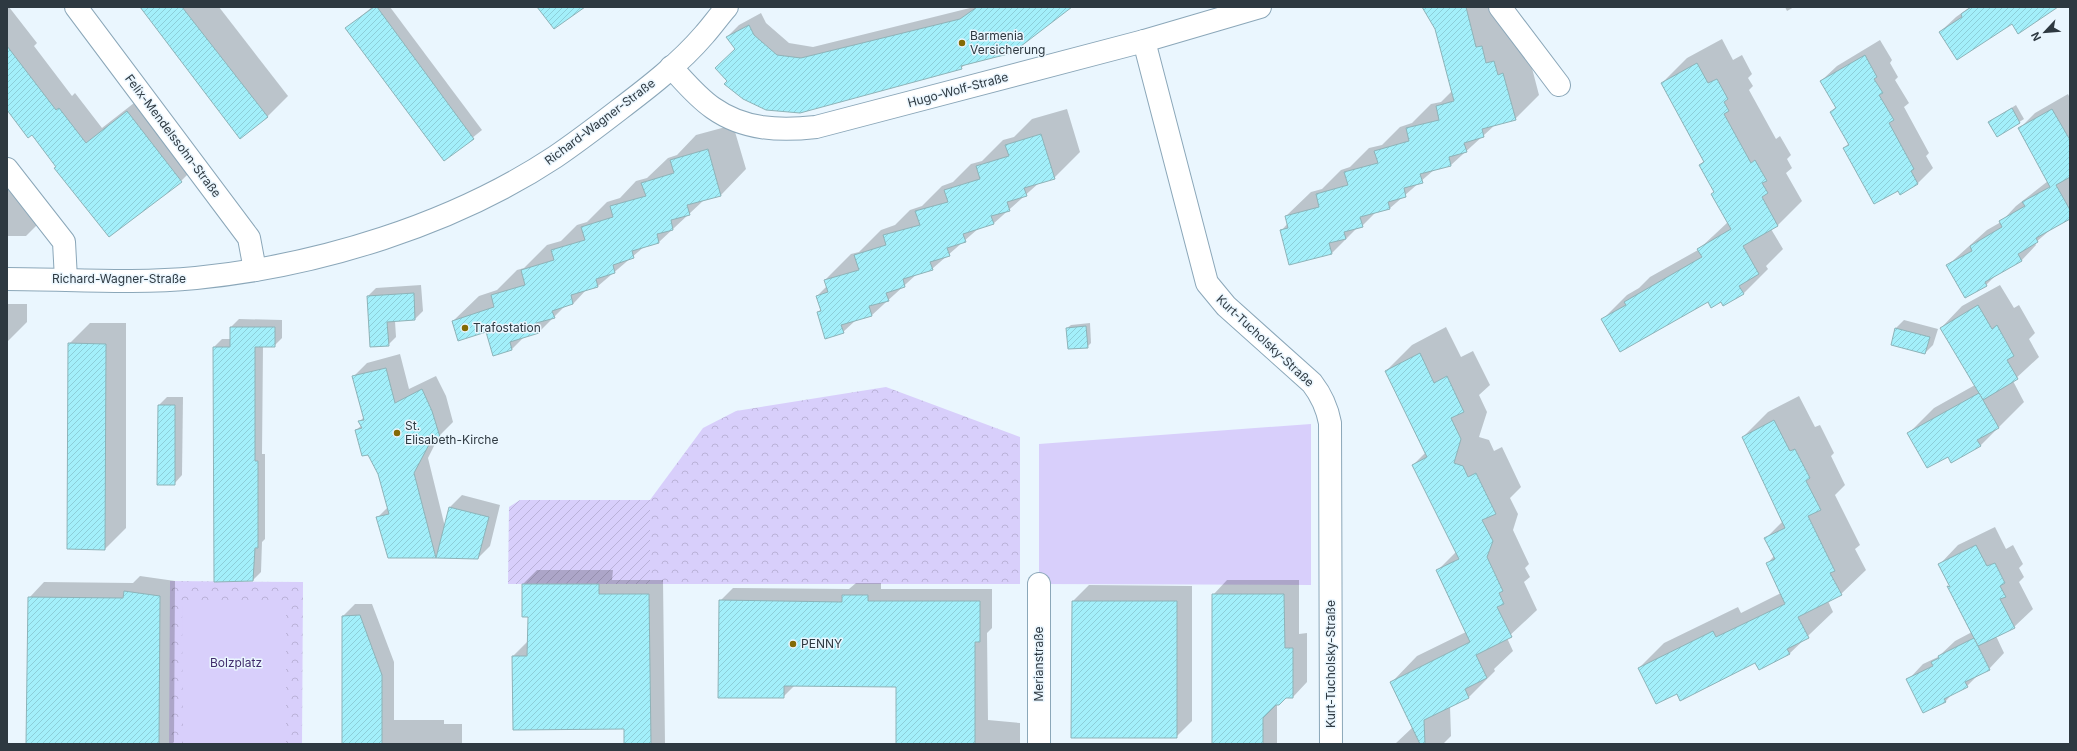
<svg xmlns="http://www.w3.org/2000/svg" width="2077" height="751" font-family="Inter,sans-serif">
	<style>
		.park { fill: url(#park-crowns) }
		.garden { fill: url(#garden-furrows) }
		.pitch { fill: #d8cffb }
		.shadow { fill: #0003 }
		.building { fill: url(#building-hatch); stroke: #8eb3b8 }
		.lines { fill: none; stroke-linecap: round; stroke-linejoin: round }
		.minor-casing { stroke: #8ba7b9; stroke-width: 24 }
		.minor { stroke: #fff; stroke-width: 22 }
		.poi-dot { fill: #846a05; stroke: #eaf6fe; stroke-width: 1.5 }
		.labels { text-anchor: middle; stroke-width: 3; stroke-linejoin: round; paint-order: stroke }
		.poi-label { font-size: 12px; fill: #2e3941; stroke: #eaf6fe; text-anchor: start }
		.street-label { font-size: 12px; fill: #2e3941; stroke: #eaf6fe }
		.park-label { font-size: 12px; fill: #402c6c; stroke: #eaf6fe }
	</style>
	<defs>
		<pattern id="park-crowns" width="20" height="18" patternUnits="userSpaceOnUse"><rect width="20" height="18" fill="#d8cffb"/><path d="M2 6a3 3 0 1 1 6 0M12 15a3 3 0 1 1 6 0" fill="none" stroke="#bab2d8"/></pattern>
		<pattern id="garden-furrows" width="10" height="10" patternUnits="userSpaceOnUse"><rect width="10" height="10" fill="#d8cffb"/><path d="M-1 1l2-2M0 10L10 0M9 11l2-2" fill="none" stroke="#bab2d8"/></pattern>
		<pattern id="building-hatch" width="6" height="6" patternUnits="userSpaceOnUse"><rect width="6" height="6" fill="#a3effa"/><path d="M-1 1l2-2M0 6l6-6M5 7l2-2" fill="none" stroke="#8dced8"/></pattern>
	</defs>
	<rect width="100%" height="100%" fill="#eaf6fe"/>
	<g class="park">
		<path d="M886,387L1020,437V584H650V500L703,428L736,411Z"/>
		<path d="M170,581L303,582L302,744H169Z"/>
	</g>
	<path class="garden" d="M520,500H650V584H508L509,507Z"/>
	<g class="pitch">
		<path d="M1311,424V585L1039,584V444Z"/>
		<path d="M182,601H286V744H183Z"/>
	</g>
	<g class="shadow">
		<path d="M7,7H9L37,43L34,46L72,96L75,93L102,128L143,96L196,166L181,181L110,236L32,134L7,108Z"/>
		<path d="M141,7H219L288,96L267,117Z"/>
		<path d="M372,7H390L482,130L445,160L347,28Z"/>
		<path d="M974,7H1070L966,64L961,68L728,81L736,49L727,37L739,25L761,13L766,23L789,43L813,47Z"/>
		<path d="M1431,7H1496L1506,22L1511,39L1519,37L1527,49L1539,95L1515,119L1495,125L1451,165L1435,169L1389,209L1376,212L1362,226L1356,229L1332,253L1281,231L1288,223L1286,216L1311,192L1322,189L1341,170L1350,167L1369,148L1382,145L1400,127L1412,123L1431,104L1441,102L1452,91Z"/>
		<path d="M1785,7H1794L1787,11Z"/>
		<path d="M1970,7H2053L2012,23L1940,32L1956,17Z"/>
		<path d="M1722,39L1733,60L1742,55L1752,74L1748,78L1753,86L1749,90L1776,139L1780,136L1791,155L1787,159L1792,168L1786,173L1802,201L1777,226L1771,229L1783,249L1766,266L1768,269L1743,294L1722,301L1708,300L1602,320L1627,295L1639,288L1650,277L1698,250L1728,222L1712,194L1715,191L1700,165L1704,161L1662,83L1687,58Z"/>
		<path d="M1880,40L1892,60L1890,63L1898,77L1895,80L1909,103L1904,107L1929,153L1926,156L1933,168L1918,183L1900,193L1898,190L1844,148L1849,143L1831,112L1836,107L1821,81L1837,66Z"/>
		<path d="M2068,94L2070,98V218L2050,230L2035,243L2036,245L2021,261L1997,274L1986,285L1948,265L1987,230L2001,222L2016,206L2048,181L2020,128L2035,113Z"/>
		<path d="M2016,105L2024,119L1997,136L1989,122Z"/>
		<path d="M1067,109L1080,152L1054,178L1040,182L993,224L979,228L932,269L918,273L872,315L856,320L843,332L818,312L821,309L817,296L827,286L825,280L851,254L859,252L881,230L895,225L910,210L922,206L942,186L953,182L971,164L982,161L1003,140L1014,137L1032,119Z"/>
		<path d="M733,125L746,169L721,195L704,200L659,242L645,246L598,286L587,289L573,304L565,306L539,332L525,336L512,349L487,331L453,321L479,296L497,290L517,270L524,268L547,245L561,241L577,225L587,222L607,202L620,198L636,181L647,178L668,158L677,155L696,135Z"/>
		<path d="M7,173L41,221L26,236H7Z"/>
		<path d="M421,285L423,311L415,319L395,321L396,337L388,345L368,296L376,288Z"/>
		<path d="M2000,285L2014,308L2019,305L2035,333L2029,339L2039,357L2013,381L2024,402L1980,446L1948,455L1908,434L1934,408L1975,385L1941,328L1962,306Z"/>
		<path d="M7,304H27V322L8,341Z"/>
		<path d="M239,319L282,320V338L274,346H263L262,454H265V539L262,542L261,572L253,580L214,347L222,339H231V327Z"/>
		<path d="M1904,320L1938,329L1933,345L1925,353L1892,344L1896,328Z"/>
		<path d="M90,323H126V528L105,549L69,344Z"/>
		<path d="M1090,323L1091,343L1087,347L1067,328L1071,325Z"/>
		<path d="M1446,327L1461,357L1473,351L1490,385L1479,395L1487,412L1479,437L1489,440L1494,451L1502,447L1521,487L1510,498L1518,514L1513,530L1529,564L1525,568L1530,577L1524,582L1537,610L1507,638L1513,651L1494,669L1495,671L1469,697L1450,706L1451,736L1443,744H1395L1413,727L1391,683L1417,656L1466,632L1437,571L1456,552L1413,465L1426,452L1386,371L1412,345Z"/>
		<path d="M400,354L409,389L436,376L446,396L453,422L439,436L428,458L445,527L450,507L462,495L500,505L490,546L478,558L388,557L377,518L388,507L379,474L356,430L361,426L359,422L364,417L353,377L367,363Z"/>
		<path d="M1799,396L1815,427L1820,425L1834,453L1831,456L1845,485L1835,495L1860,545L1855,549L1866,570L1841,594L1828,601L1833,612L1789,654L1756,662L1678,692L1639,668L1664,643L1738,607L1741,613L1781,593L1767,564L1774,556L1765,539L1783,521L1743,437L1768,412Z"/>
		<path d="M167,397H183L182,475L174,484L159,405Z"/>
		<path d="M1995,527L2006,549L2013,545L2023,564L2019,568L2024,577L2019,582L2033,609L2014,627L1996,636L2004,653L1989,669L1980,673L1967,686L1953,693L1945,702L1908,680L1923,664L1938,657L1955,641L1972,632L1940,564L1958,545Z"/>
		<path d="M537,570H613L612,580H663L665,744H625V728L514,729L513,656L527,642L529,616L523,584Z"/>
		<path d="M140,576L175,581L174,742L172,744H27L29,598L44,582L133,583Z"/>
		<path d="M1227,580H1299V634L1307,633V682L1293,697H1286L1277,704V744H1213V595Z"/>
		<path d="M856,583H881V589H992V628L987,633L988,720L1020,723V744H897V686L795,685L783,697L720,601L733,588L849,589Z"/>
		<path d="M1089,585L1192,586V721L1176,737H1072L1073,601Z"/>
		<path d="M355,604H372L394,662V720H444V724H462V744H343V616Z"/>
	</g>
	<g class="building">
		<path d="M140,7H182L268,117L240,139Z"/>
		<path d="M374,7H377L474,139L444,161L345,28Z"/>
		<path d="M537,7H585L554,29Z"/>
		<path d="M977,7H1072L1012,53L961,66L962,69L800,113L766,110L743,99L724,84L727,81L715,68L735,49L726,37L749,25L754,35L777,55L801,58L960,19Z"/>
		<path d="M1422,7H1466L1476,47L1482,46L1486,63L1494,61L1498,75L1503,73L1516,120L1482,129L1484,137L1464,143L1467,152L1449,157L1451,166L1420,174L1423,183L1404,188L1406,197L1388,202L1390,209L1360,217L1363,227L1344,232L1346,239L1329,243L1332,254L1289,265L1280,230L1288,228L1285,216L1319,207L1316,194L1348,185L1344,172L1378,163L1374,151L1409,141L1406,128L1439,120L1436,106L1454,101L1435,29Z"/>
		<path d="M1971,7H2058L2018,34L2012,24L1957,60L1939,32L1962,17L1961,14Z"/>
		<path d="M7,46L56,110L59,108L86,143L127,111L182,182L109,237L54,168L56,167L32,135L28,138L7,110Z"/>
		<path d="M1865,55L1877,77L1874,79L1883,93L1879,95L1894,120L1889,123L1914,169L1911,171L1918,184L1900,195L1898,191L1874,204L1843,148L1849,145L1830,112L1836,108L1820,81Z"/>
		<path d="M1697,63L1708,83L1717,79L1728,99L1724,102L1729,111L1724,114L1751,163L1755,160L1767,181L1762,183L1768,193L1762,197L1778,226L1743,246L1759,274L1739,286L1744,294L1723,306L1721,302L1711,308L1708,302L1620,352L1601,319L1626,305L1624,302L1702,257L1697,249L1731,229L1711,194L1714,192L1699,165L1704,162L1661,83Z"/>
		<path d="M2012,108L2020,123L1997,137L1988,122Z"/>
		<path d="M2052,109L2070,140V177L2056,185L2070,210V219L2036,238L2038,242L2018,254L2022,261L1985,282L1987,286L1965,298L1946,265L1972,251L1970,246L2002,227L1999,221L2025,206L2022,202L2050,187L2018,128Z"/>
		<path d="M1041,134L1055,179L1024,188L1027,196L1007,202L1010,211L991,216L994,224L963,234L966,242L947,248L950,256L930,262L933,270L903,279L905,287L886,293L889,301L869,306L872,316L841,325L844,333L825,339L817,312L821,311L816,296L828,292L824,280L859,270L854,255L886,245L883,235L920,225L915,211L948,202L944,190L980,179L976,166L1009,156L1005,145Z"/>
		<path d="M708,149L721,196L687,205L690,215L671,220L673,230L657,234L659,243L632,251L634,258L613,265L615,273L596,279L598,287L571,295L573,304L552,311L555,318L536,323L539,333L510,342L512,350L493,356L486,332L458,341L452,321L494,307L491,295L525,285L521,270L554,260L551,250L585,240L581,227L613,217L610,206L646,196L641,183L674,173L670,160Z"/>
		<path d="M414,293L415,320L387,322L389,346L370,347L367,296Z"/>
		<path d="M1978,305L1992,329L1997,325L2014,356L2007,360L2018,379L1983,400L1940,328Z"/>
		<path d="M1086,326L1088,348L1068,349L1066,328Z"/>
		<path d="M230,327H275V347H255V461H258V548H255L253,581L214,582L213,347H230Z"/>
		<path d="M1895,328L1930,337L1925,354L1891,345Z"/>
		<path d="M68,343L106,344L105,550L67,549Z"/>
		<path d="M1420,353L1434,383L1447,376L1464,412L1451,418L1461,439L1454,463L1463,466L1468,477L1476,473L1496,514L1482,520L1493,541L1487,557L1503,591L1499,593L1504,604L1497,607L1512,637L1476,655L1487,678L1465,689L1469,698L1424,720L1425,744H1420L1390,682L1470,642L1436,570L1459,559L1412,465L1427,457L1385,371Z"/>
		<path d="M386,368L395,403L422,389L432,411L440,437L432,439L414,473L436,558H388L376,517L389,514L378,474L368,455L362,456L355,430L362,428L358,421L364,420L352,376Z"/>
		<path d="M1979,393L1999,428L1977,440L1981,446L1951,463L1948,457L1927,468L1907,433Z"/>
		<path d="M158,405H175V485H157Z"/>
		<path d="M1774,420L1790,451L1795,449L1810,478L1806,481L1821,510L1808,516L1835,571L1830,573L1842,595L1798,617L1809,638L1787,649L1790,654L1759,670L1755,663L1680,701L1677,694L1656,704L1638,668L1713,631L1716,637L1785,604L1766,563L1775,559L1764,538L1785,528L1742,437Z"/>
		<path d="M449,507L489,517L478,559L436,558Z"/>
		<path d="M1976,545L1987,566L1995,563L2005,583L2000,586L2006,597L2000,599L2015,628L1978,646L1947,586L1950,587L1938,564Z"/>
		<path d="M522,584H599V594H649L651,744H624V729L513,730L512,656H527L528,617H522Z"/>
		<path d="M124,591L160,596L159,744H26L28,597L123,598Z"/>
		<path d="M1212,594H1284L1285,648H1293V698H1286L1279,705H1276L1263,718V744H1212Z"/>
		<path d="M842,595H868V601H980V642H975V744H896V687L784,686V698H718L719,600L842,602Z"/>
		<path d="M1072,601H1177V738H1071Z"/>
		<path d="M360,615L382,675V744H342V616Z"/>
		<path d="M1974,638L1990,670L1965,682L1968,687L1944,699L1946,702L1923,713L1906,679L1933,666L1931,662L1939,658L1938,656Z"/>
	</g>
	<g class="lines">
		<defs>
			<g id="minor">
				<path d="M76,7L249,238L255,270"/>
				<path d="M1500,7L1559,85"/>
				<path d="M1144,41L1207,283L1226,306L1312,383C1322,396 1327,407 1330,423L1331,744"/>
				<path d="M671,67C684,81 697,97 713,108C744,130 780,131 816,127L1144,41L1260,7"/>
				<path d="M7,169L64,242L66,279"/>
				<path d="M7,279C70,279 133,284 196,278C318,266 452,225 555,157C577,142 598,126 620,109C649,87 680,63 704,35C712,26 719,16 727,7"/>
				<path d="M1039,584V744"/>
			</g>
		</defs>
		<use href="#minor" class="minor-casing"/>
		<use href="#minor" class="minor"/>
	</g>
	<g class="poi-dot">
		<circle cx="962" cy="43" r="4"/>
		<circle cx="465" cy="328" r="4"/>
		<circle cx="397" cy="433" r="4"/>
		<circle cx="793" cy="644" r="4"/>
	</g>
	<g class="labels">
		<g class="poi-label">
			<text x="970" y="40">Barmenia<tspan x="970" dy="14">Versicherung</tspan></text>
			<text x="473" y="332">Trafostation</text>
			<text x="405" y="430">St.<tspan x="405" dy="14">Elisabeth-Kirche</tspan></text>
			<text x="801" y="648">PENNY</text>
		</g>
		<g class="street-label">
			<text transform="translate(958 90) rotate(-15)" y="4">Hugo-Wolf-Straße</text>
			<text transform="translate(600 122) rotate(-37)" y="4">Richard-Wagner-Straße</text>
			<text transform="translate(173 136) rotate(53)" y="4">Felix-Mendelssohn-Straße</text>
			<text x="119" y="283">Richard-Wagner-Straße</text>
			<text transform="translate(1265 341) rotate(43)" y="4">Kurt-Tucholsky-Straße</text>
			<text transform="translate(1039 664) rotate(-90)" y="4">Merianstraße</text>
			<text transform="translate(1331 664) rotate(-90)" y="4">Kurt-Tucholsky-Straße</text>
		</g>
		<g class="park-label">
			<text x="236" y="667">Bolzplatz</text>
		</g>
	</g>
	<rect width="2077" height="751" fill="none" stroke="#2e3941" stroke-width="16"/>
	<g transform="translate(2045 32) rotate(244)" stroke="#eaf6fe" stroke-width="3" paint-order="stroke">
	<path d="M0-3L7 15L0 10L-7 15Z" fill="#2e3941"/>
	<text y="-6" font-size="11" font-weight="bold" text-anchor="middle" fill="#2e3941">N</text>
	</g>
</svg>
